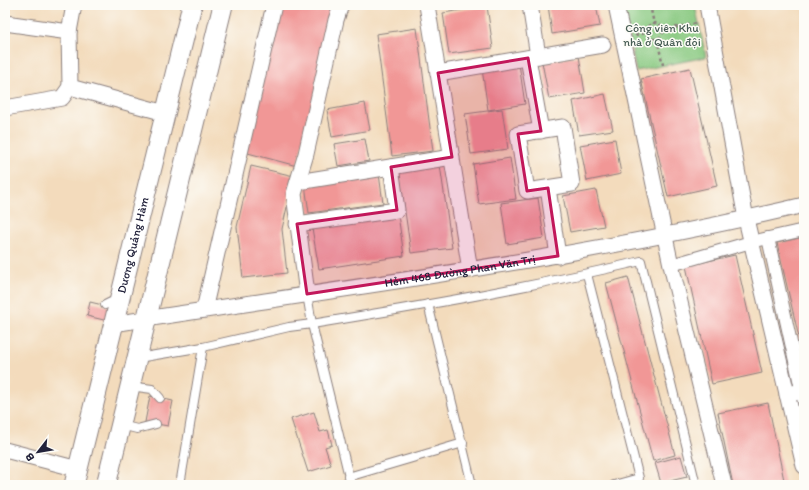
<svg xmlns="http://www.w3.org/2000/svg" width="809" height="490" font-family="Itim,sans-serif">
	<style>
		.green { fill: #89c981; stroke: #56765e }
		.building { fill: #f19796 }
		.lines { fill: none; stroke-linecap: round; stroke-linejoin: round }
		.service-casing { stroke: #8a7e7c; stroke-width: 10 }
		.pedestrian-casing { stroke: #8a7e7c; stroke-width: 14 }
		.minor-casing { stroke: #8a7e7c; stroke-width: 17 }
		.tertiary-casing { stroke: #8a7e7c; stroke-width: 21 }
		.path { stroke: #8a7e7c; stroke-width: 2.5; stroke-dasharray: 3 3; stroke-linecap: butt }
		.service { stroke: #fff; stroke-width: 8 }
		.pedestrian { stroke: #fff; stroke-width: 12 }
		.minor { stroke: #fff; stroke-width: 15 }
		.tertiary { stroke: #fff; stroke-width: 19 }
		.marked { fill: #c2185b; fill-opacity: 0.2; stroke: #c2185b; stroke-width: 3; stroke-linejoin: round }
		.labels { text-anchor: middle; stroke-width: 3; stroke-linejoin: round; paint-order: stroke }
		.park-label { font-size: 12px; fill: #465c54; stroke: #fdfcf7 }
		.street-label { font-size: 12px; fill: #22223b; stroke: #fdfcf7 }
	</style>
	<rect width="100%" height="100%" fill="#fdfcf7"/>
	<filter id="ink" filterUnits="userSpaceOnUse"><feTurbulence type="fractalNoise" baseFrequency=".025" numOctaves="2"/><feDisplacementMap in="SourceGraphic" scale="8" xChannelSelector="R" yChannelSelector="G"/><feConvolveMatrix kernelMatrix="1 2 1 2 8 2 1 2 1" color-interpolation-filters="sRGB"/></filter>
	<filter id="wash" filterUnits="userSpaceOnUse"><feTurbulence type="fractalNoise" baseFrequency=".012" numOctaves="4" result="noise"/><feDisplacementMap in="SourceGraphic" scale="16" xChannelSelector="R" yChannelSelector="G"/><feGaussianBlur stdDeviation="0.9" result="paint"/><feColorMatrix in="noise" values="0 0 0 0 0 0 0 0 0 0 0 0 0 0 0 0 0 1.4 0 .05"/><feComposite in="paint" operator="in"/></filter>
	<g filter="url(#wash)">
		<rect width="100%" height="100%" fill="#f3dbbc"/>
		<path class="green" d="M623,5H695L706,57L636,71Z"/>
		<g id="blocks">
			<g class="building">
				<path d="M280,5H337L297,166L244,152Z"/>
				<path d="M465,5H482V6L466,8Z"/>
				<path d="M548,5H596L600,26L552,34Z"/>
				<path d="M487,6L493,48L449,54L443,13Z"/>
				<path d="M417,28L433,151L392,156L376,34Z"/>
				<path d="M579,56L585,93L549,99L542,62Z"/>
				<path d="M519,64L525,104L488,110L482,69Z"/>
				<path d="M690,68L717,186L668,197L641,79Z"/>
				<path d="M605,94L613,130L579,135L573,101Z"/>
				<path d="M365,103L370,130L332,137L327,110Z"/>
				<path d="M502,109L508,149L471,154L465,114Z"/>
				<path d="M365,139L369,161L338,166L334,144Z"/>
				<path d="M615,139L621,174L587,181L580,145Z"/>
				<path d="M510,158L516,199L479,204L473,164Z"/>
				<path d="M440,165L452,248L411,253L399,170Z"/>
				<path d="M251,166L294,176L282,229L287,273L243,278L237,227Z"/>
				<path d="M379,174L383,203L309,213L305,185Z"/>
				<path d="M596,190L604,226L570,232L563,196Z"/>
				<path d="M538,198L544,238L507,244L501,203Z"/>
				<path d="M398,215L404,256L319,269L312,228Z"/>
				<path d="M804,237V355H803L777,243Z"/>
				<path d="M735,255L762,373L712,384L686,266Z"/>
				<path d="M628,277L675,455L653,461L606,283Z"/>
				<path d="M90,302L111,307L108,321L87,316Z"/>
				<path d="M150,396L173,401L168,426L145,422Z"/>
				<path d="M768,403L785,485H733L718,413Z"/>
				<path d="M314,412L320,432L328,430L332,445L325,447L331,465L308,472L291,419Z"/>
				<path d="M681,456L687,477L661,483L655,463Z"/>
			</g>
		</g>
	</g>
	<g filter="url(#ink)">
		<use href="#blocks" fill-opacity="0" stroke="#8a7e7c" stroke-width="1"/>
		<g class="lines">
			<defs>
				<g id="service">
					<path d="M587,274L639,478L614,485"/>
					<path d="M307,294L312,324C422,306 532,287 641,261L696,485"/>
					<path d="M428,304L472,485"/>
					<path d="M105,305L111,302H118"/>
					<path d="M138,358L203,347L289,327L312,324L351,485"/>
					<path d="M130,386L152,389L160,398"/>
					<path d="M121,425L137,429L156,424"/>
					<path d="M348,477L463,443"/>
					<path d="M180,485L203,347"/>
				</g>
				<g id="pedestrian">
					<path d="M768,238L804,402"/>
					<path d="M671,265L751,242L804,230"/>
				</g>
				<g id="minor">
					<path d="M427,5L470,270"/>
					<path d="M530,5L538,56"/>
					<path d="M616,5L671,265L724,485"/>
					<path d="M707,5L746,219L804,466"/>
					<path d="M5,23L69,32L70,87L165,113"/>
					<path d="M69,32L74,5"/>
					<path d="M528,58L541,131"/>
					<path d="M438,73L603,45"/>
					<path d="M5,108L62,98L70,87"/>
					<path d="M563,127L572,184L527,191L518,134Z"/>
					<path d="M298,182L452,157"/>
					<path d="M548,188L558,256"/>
					<path d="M297,224L397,210L391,167"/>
					<path d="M307,294L294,194L306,154L336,20L341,5"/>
					<path d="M204,310L274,5"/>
					<path id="s1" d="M113,324C344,288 577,259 804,205"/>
					<path d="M787,395L804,390"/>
					<path d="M5,450L78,469"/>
				</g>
				<g id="tertiary">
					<path id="s2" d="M74,485L192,5"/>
					<path d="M106,485L223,5"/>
				</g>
			</defs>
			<use href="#service" class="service-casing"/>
			<use href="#pedestrian" class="pedestrian-casing"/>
			<use href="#minor" class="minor-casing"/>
			<use href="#tertiary" class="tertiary-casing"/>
			<g class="path">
				<path d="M650,5L654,24"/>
				<circle cx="655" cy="31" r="8"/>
				<path d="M663,30L697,23"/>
				<path d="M635,35L647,33"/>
				<path d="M657,39L663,65"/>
			</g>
			<use href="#service" class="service"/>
			<use href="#pedestrian" class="pedestrian"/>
			<use href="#minor" class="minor"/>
			<use href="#tertiary" class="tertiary"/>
		</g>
	</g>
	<path class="marked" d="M528,58L541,131L518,134L527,191L548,188L558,256L307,294L297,224L397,210L391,167L452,157L438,73Z"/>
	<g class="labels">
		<g class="park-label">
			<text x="662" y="32">Công viên Khu<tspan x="662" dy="14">nhà ở Quân đội</tspan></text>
		</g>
		<g class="street-label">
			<text dy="4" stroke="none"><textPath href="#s2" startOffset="247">Dương Quảng Hàm</textPath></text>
			<text dy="4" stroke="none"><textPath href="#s1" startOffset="351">Hẻm 468 Đường Phan Văn Trị</textPath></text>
		</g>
	</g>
	<rect width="809" height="490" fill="none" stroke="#fdfcf7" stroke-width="20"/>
	<g transform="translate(38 452) rotate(239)" stroke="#fdfcf7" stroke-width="3" paint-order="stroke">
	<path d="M0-3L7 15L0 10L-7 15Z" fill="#22223b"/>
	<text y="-6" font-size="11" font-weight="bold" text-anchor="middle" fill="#22223b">B</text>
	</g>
</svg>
